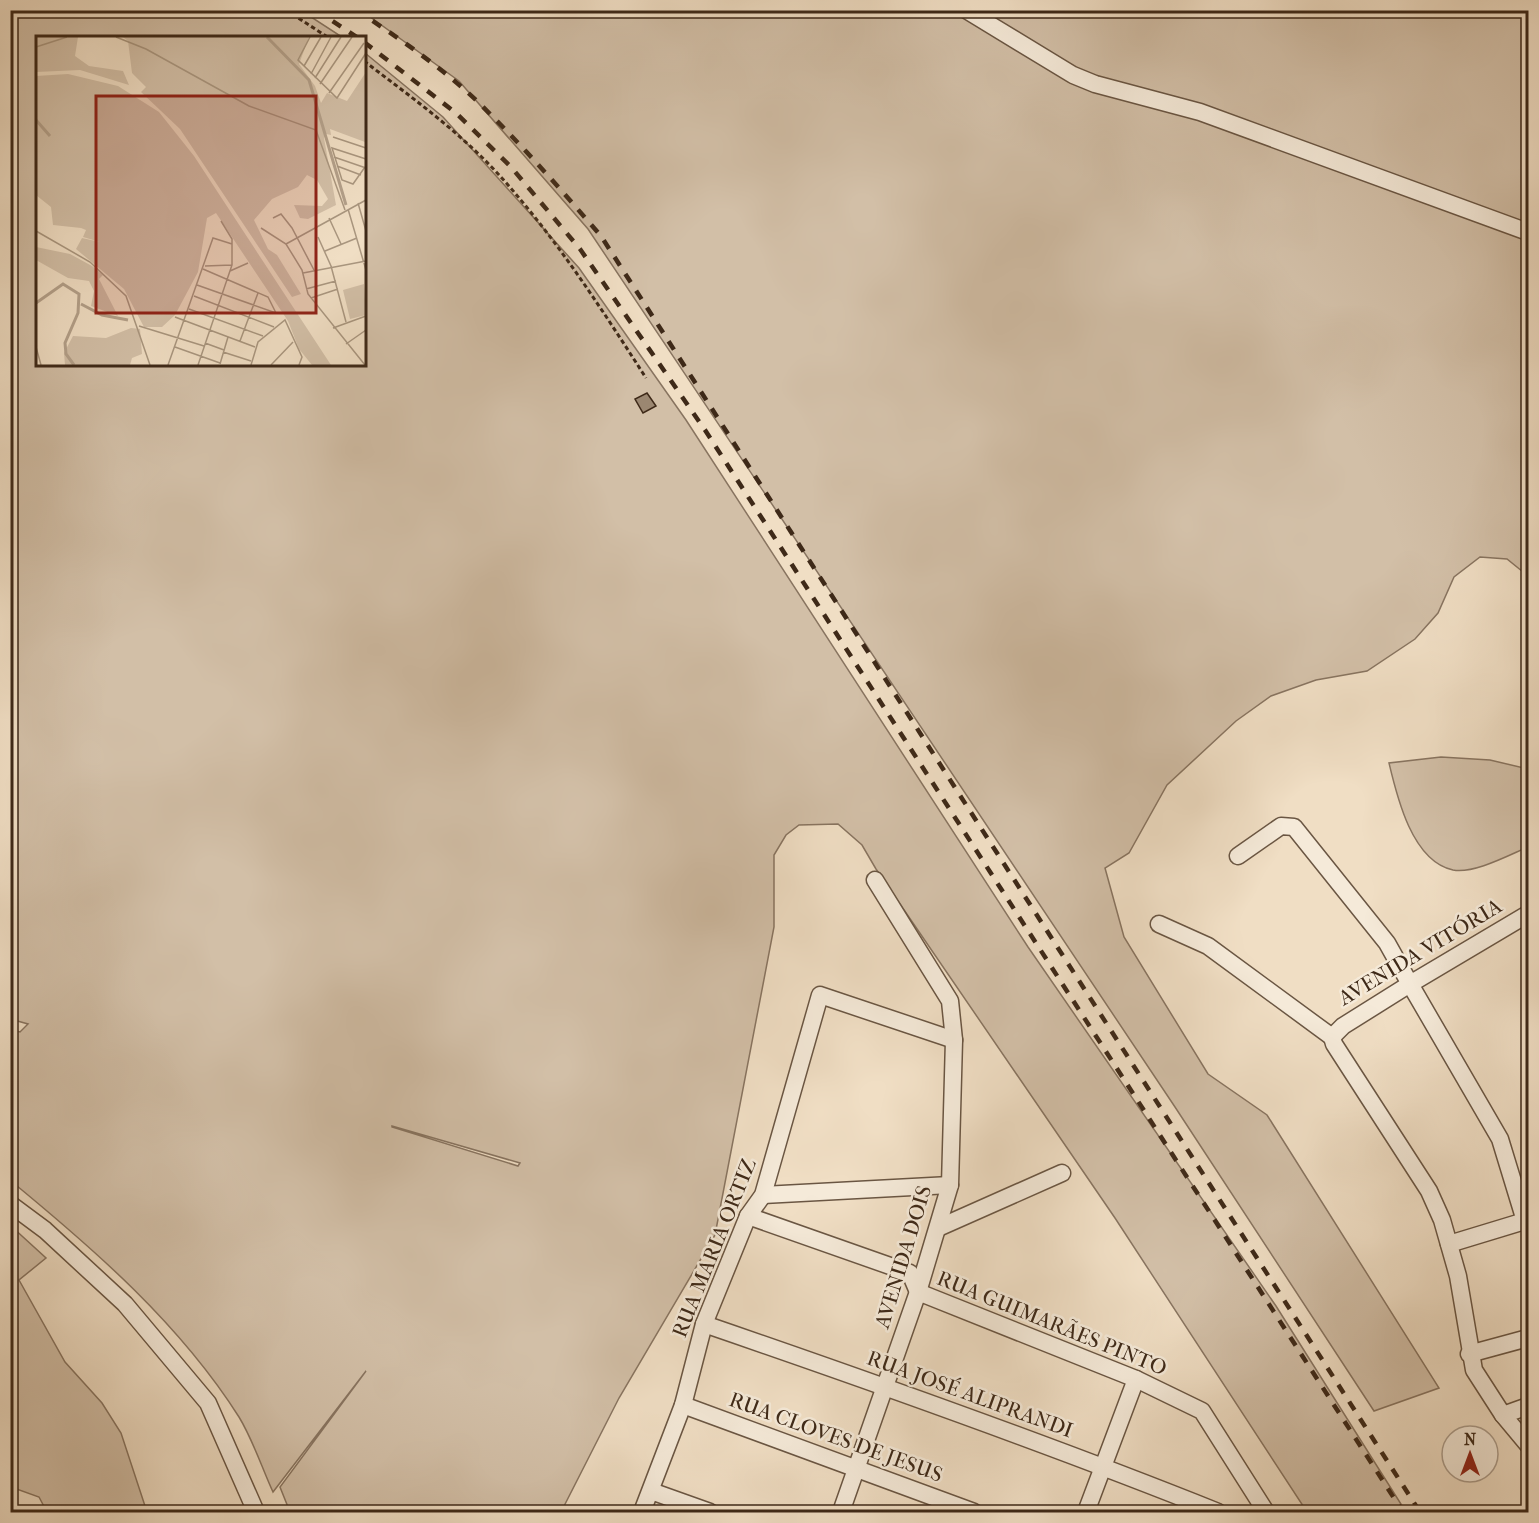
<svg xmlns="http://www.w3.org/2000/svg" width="1539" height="1523" font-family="'IM FELL French Canon',serif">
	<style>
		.green { fill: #d2bfa7; stroke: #887460; stroke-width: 1.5; fill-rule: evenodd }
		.building { fill: #9b8771; stroke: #3e2918; stroke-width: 1.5 }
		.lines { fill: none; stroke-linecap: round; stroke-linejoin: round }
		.street-casing { stroke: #6a5643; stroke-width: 19 }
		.path { stroke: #3e2918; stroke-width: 3; stroke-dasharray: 4.5 3; stroke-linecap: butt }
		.street { stroke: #f5ead9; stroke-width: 16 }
		.rail { stroke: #3e2918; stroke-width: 4.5; stroke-dasharray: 10 10; stroke-linecap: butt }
		.labels { text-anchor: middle; stroke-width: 5; stroke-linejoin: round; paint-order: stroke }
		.street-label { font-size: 21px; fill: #3e2918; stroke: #f5ead9 }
		.inset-river { fill: none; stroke: #b3a08a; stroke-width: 3 }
		.inset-road { fill: none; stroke: #a9967f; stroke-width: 1.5 }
		.view { fill: #8f2418; fill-opacity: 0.15; stroke: #8f2418; stroke-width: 3 }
		.inset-edge { fill: none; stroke: #3e2918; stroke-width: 3 }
	</style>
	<rect width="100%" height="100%" fill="#f0dec4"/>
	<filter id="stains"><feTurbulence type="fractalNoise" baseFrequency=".00333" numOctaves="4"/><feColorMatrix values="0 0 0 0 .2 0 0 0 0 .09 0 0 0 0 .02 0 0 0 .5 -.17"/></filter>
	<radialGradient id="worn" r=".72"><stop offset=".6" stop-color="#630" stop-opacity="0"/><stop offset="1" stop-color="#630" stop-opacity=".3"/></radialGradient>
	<g class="green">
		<path d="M11,11H302L342,37L38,38V364H364L365,53L443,117L579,268L686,420L1028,947L1276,1306L1406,1512H1307L1115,1218L876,869L862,845L838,824L799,825L786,835L774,855V927L715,1235L619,1398L561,1512H290L280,1487L366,1371L273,1492C262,1468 253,1440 239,1417C180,1324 95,1250 11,1181L10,1029L20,1032L28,1024L10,1019ZM392,1127V1126L520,1163L518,1166Z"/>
		<path d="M362,11H1528V576L1507,559L1480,557L1454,577L1438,613L1415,639L1367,671L1316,680L1271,696L1236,721L1167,785L1129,853L1105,868L1124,937L1208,1074L1267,1115L1439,1388L1374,1411L1175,1107L588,229L459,81Z"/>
		<path d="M1441,757L1490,760L1528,769V847C1509,855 1474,874 1453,870C1412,861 1397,797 1389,763Z"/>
		<path d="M11,1226L46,1258L19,1280L65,1362L102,1403L121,1433L147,1512H47L39,1497L11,1487Z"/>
	</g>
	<path class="building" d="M647,393L656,406L643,413L635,399Z"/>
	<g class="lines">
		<defs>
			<g id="street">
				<path d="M966,10L1073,75L1095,84L1200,112L1528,232"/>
				<path d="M1238,856L1281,826L1294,827L1387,943L1410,984L1500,1139L1525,1221"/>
				<path d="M1159,924L1208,946L1332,1037"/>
				<path d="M1332,1037L1334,1044L1429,1191L1442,1220L1458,1276L1474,1370L1503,1415L1528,1445"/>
				<path d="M1332,1037L1343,1026L1410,984L1528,914"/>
				<path d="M763,1195L950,1185"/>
				<path d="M10,1204L45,1230L125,1304L208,1403L256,1512"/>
				<path d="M748,1216L910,1273L918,1292L1136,1379L1202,1411L1266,1512"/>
				<path d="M938,1228L1062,1173"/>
				<path d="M1449,1244L1528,1220"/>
				<path d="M704,1324C876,1383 1048,1444 1218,1512"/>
				<path d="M1469,1354L1528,1338"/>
				<path d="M683,1405L974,1512"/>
				<path d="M1503,1415L1528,1406"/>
				<path d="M651,1491L710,1512"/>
				<path d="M642,1512L683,1405L704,1324L748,1216L763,1195L820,995L954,1040"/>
				<path d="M841,1512L918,1292L950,1185L954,1040L950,1001L875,880"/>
				<path d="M1086,1512L1136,1379"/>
			</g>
		</defs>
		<use href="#street" class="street-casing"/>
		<g class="path">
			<path d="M286,10L329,38"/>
			<path d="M364,61C411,97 460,132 500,176C556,238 601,308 646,378"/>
		</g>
		<use href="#street" class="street"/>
		<g class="rail">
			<path d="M316,10L358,38"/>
			<path d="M356,10C399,38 444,69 480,104C523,146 562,191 601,236L1420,1512"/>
			<path d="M364,42L456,113L511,167L580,249L705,430L1403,1512"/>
		</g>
	</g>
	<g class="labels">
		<g class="street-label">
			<text transform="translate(1420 952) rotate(-31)" y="7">AVENIDA VITÓRIA</text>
			<text transform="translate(714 1248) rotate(-68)" y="7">RUA MARIA ORTIZ</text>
			<text transform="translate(903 1257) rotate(-73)" y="7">AVENIDA DOIS</text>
			<text transform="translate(1052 1323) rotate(22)" y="7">RUA GUIMARÃES PINTO</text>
			<text transform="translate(970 1394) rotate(20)" y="7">RUA JOSÉ ALIPRANDI</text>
			<text transform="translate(836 1437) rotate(20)" y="7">RUA CLOVES DE JESUS</text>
		</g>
	</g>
	<g transform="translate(36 36)">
		<rect width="330" height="330" fill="#f0dec4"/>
		<path d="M0,1H42L39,20L53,30L87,35L93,49L44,34L0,36ZM87,1H273L263,28L279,50L285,67L291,57L311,65L330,36L329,106L294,93L295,99L290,98L288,102L300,169L272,183L264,182L258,169L286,170L292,163L281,144L271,139L262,151L236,163L218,184L232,213L241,219L265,258L256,261L144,93L105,56L110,51L96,37L92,5ZM32,38L82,50L123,76L158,120L295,329H276L263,313L252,285L180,177L171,182L162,236L139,279L126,291H108L88,253L40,213L46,202L64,206L47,201L50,194L45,192L17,189L15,171L0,159V40ZM0,211L34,218L56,230L67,239L63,243L82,280L55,270L58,255L53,245L32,242L0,224ZM328,248L330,279L314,283L307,254ZM95,292L104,293L106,318L96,322L94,329H29L28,317L37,300L70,302Z" fill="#d2bfa7"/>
		<path class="inset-river" d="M231,1L273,44L310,169M0,84L14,100M0,267L27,248L43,258L42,277L29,307L30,318L38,329M45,268L66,279L92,284"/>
		<path class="inset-road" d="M80,1L110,13L213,70L280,94L309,174M274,1L262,24L301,62L330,17M0,11L31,1M268,30L285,1M275,38L295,1M279,42L305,1M284,48L316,1M293,57L328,7M297,101L330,112M298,121L330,132M301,130L325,139M329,131L317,148L306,144L296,112L330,123M322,167L330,195M312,173L330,234M237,182L245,178L256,192L278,234M293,182L305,208M225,192L250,208L266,234L272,258L329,329M0,195L54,226L90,260L114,329M282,201L295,230L310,286M250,208L330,164M289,215L321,202M169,230L196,229M167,233L232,261L240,277M194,235L212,227M267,237L330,225M161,249L240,277M270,253L300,245M158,260L238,291M275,262L302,253M153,273L227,300M139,281L219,311M103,290L168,310M297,292L330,280M204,305L222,257M169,307L188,314M310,308L330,294M0,311L5,329M139,311L184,327M187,316L215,325M184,328L192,301M132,329L177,202L196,208M162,329L196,229V203L185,185M215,329L222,306L249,284L266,321L263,329M235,329L257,306"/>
		<path class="view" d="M60,60H280V277H60Z"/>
		<rect width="330" height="330" class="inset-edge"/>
	</g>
	<rect width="1539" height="1523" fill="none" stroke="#f0dec4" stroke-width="36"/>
	<rect x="12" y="12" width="1515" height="1499" fill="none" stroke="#3e2918" stroke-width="3"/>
	<rect x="18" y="18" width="1503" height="1487" fill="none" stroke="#3e2918" stroke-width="1.5"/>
	<g transform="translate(1470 1454)"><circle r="28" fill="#f5ead9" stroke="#ac9d8c" stroke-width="1.5"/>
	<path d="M0-4.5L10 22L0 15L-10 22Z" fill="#8f2418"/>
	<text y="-9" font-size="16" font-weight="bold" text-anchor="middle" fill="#3e2918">N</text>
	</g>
	<rect width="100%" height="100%" filter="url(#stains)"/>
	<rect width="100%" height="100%" fill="url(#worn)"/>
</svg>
